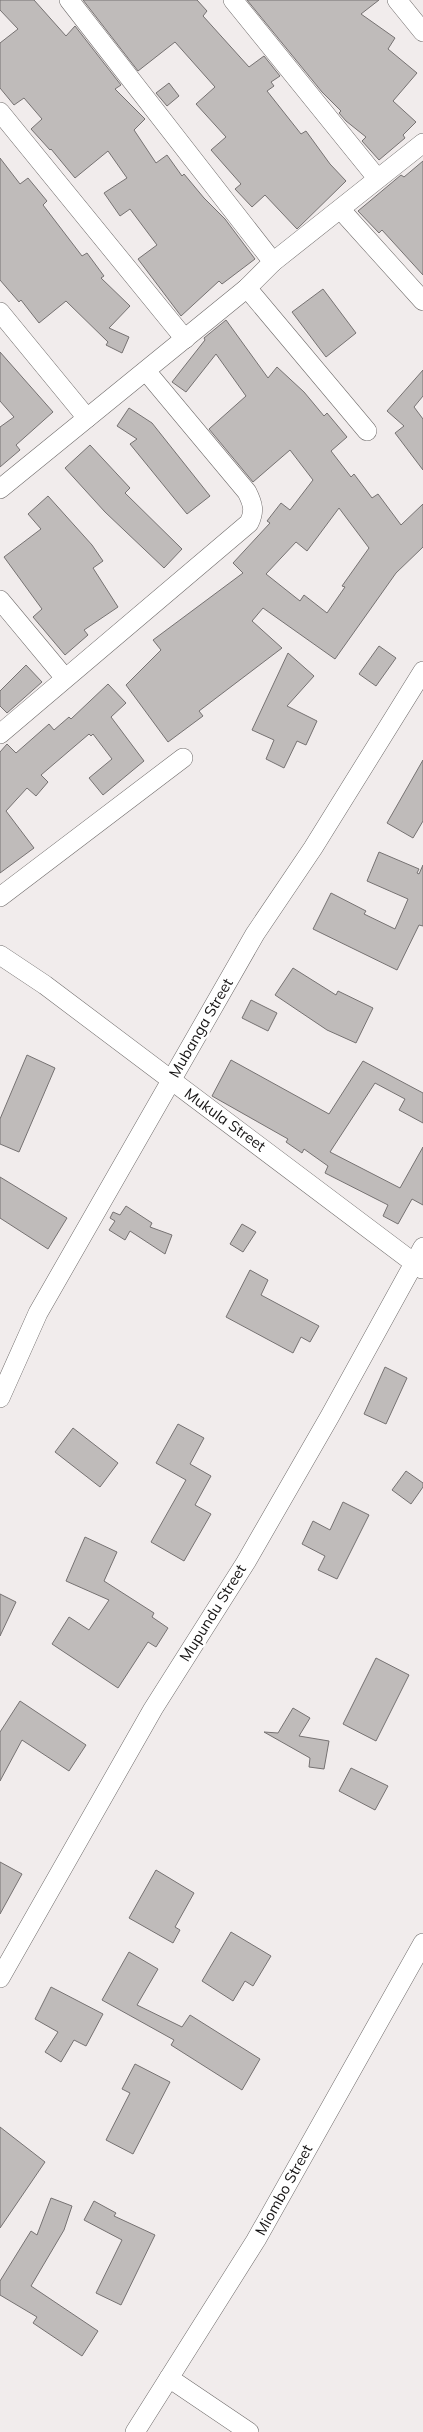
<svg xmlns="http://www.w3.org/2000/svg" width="423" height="2432" font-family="Mulish,sans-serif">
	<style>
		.building { fill: #bfbbba; stroke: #767272; fill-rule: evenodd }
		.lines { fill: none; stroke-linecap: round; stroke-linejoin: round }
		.minor-casing { stroke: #6f6b6a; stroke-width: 20 }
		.minor { stroke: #fff; stroke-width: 19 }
		.labels { text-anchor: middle; stroke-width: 5; stroke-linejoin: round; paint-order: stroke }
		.street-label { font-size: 15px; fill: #171515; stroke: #fff }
	</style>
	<rect width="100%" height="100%" fill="#f1ecec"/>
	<g class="building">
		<path d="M0,0H34L66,36L75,26L121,85L115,89L145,119L134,130L156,163L167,155L182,176L184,174L204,198L225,219L255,259L222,284L219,281L181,316L138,259L157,245L130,209L120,216L104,193L127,178L108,151L75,178L51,149L50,150L31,129L42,119L24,98L14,105L0,88V43L18,29L0,10Z"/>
		<path d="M83,0H197L207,11L203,16L249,67L264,56L280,76L271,82L274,86L267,91L301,134L306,131L330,164L346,181L297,229L265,195L252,207L235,189L241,184L211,150L226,137L196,104L215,87L175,42L138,71Z"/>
		<path d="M247,0H379L361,14L395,38L388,49L417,73L393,101L416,122L403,135L405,138L379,160L362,141L366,137L346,121L339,113L341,111L322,92Z"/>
		<path d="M169,83L179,96L167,106L156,93Z"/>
		<path d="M0,158L20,184L28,178L47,201L43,205L82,256L87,253L104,276L101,278L130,306L109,328L129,337L122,353L106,345L108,342L66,301L39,323L21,300L19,302L0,280Z"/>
		<path d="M423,161V275L382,230L379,233L358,211L401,175L404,177Z"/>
		<path d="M323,289L356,333L326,357L292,312Z"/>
		<path d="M226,320L268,378L277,367L304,392L324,416L327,413L347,437L331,451L351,477L354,474L372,498L378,494L401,525L423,504V547L396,573L335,659L263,608L252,621L282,648L199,711L203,716L168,742L126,685L161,650L153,640L243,573L233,563L270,523L267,521L281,503L290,510L313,480L290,450L253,482L209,429L246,396L216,354L186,392L172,382L205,340L204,338ZM339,508L369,548L342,586L345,587L327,613L304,595L300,601L266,574L296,542L307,551Z"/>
		<path d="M0,352L53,412L16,445L20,450L0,467V427L14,417L0,401Z"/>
		<path d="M423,370V396L414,407L423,419V470L395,433L404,426L387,411Z"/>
		<path d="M129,408L152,423L210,496L187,514L130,444L137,439L117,426Z"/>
		<path d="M90,445L130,488L125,493L182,549L164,568L105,512L65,468Z"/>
		<path d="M48,496L92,545L103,561L93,568L118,607L84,630L88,635L65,655L33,617L42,609L4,557L41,529L28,514Z"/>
		<path d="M379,646L396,658L376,686L359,674Z"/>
		<path d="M288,653L314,676L287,706L317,721L306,745L297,741L284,768L266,759L274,740L252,730Z"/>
		<path d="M26,665L42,682L7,713L0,706V691Z"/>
		<path d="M108,684L126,703L111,717L144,761L103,795L89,778L112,759L93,734L91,736L89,734L41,775L48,782L36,796L27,788L6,811L34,848L0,873V752L7,744L16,753L49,724L54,730L69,717L71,719Z"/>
		<path d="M423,760V821L413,838L387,823Z"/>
		<path d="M379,852L419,869L417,873L419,874L423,865V926L419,925L397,970L313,929L331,893L366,911L364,914L395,929L408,899L367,881Z"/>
		<path d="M293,968L336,995L338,991L373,1008L356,1043L327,1030L275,995Z"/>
		<path d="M251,1000L277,1013L268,1031L242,1018Z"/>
		<path d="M27,1055L55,1068L19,1152L0,1144V1119Z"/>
		<path d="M231,1060L329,1114L363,1061L423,1093V1123L399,1110L405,1099L375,1083L330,1152L400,1188L423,1147V1205L412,1199L398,1224L383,1216L388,1205L325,1173L328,1166L304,1149L302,1153L286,1142L288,1139L212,1096Z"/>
		<path d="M0,1177L67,1218L48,1249L0,1218Z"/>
		<path d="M126,1206L152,1223L150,1227L172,1235L165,1254L130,1231L125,1240L109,1230L115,1221L110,1218L113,1212L120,1215Z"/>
		<path d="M242,1224L256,1232L243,1252L230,1244Z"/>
		<path d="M250,1270L268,1280L261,1295L319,1326L310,1342L301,1337L293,1353L226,1317Z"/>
		<path d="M385,1367L407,1378L386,1424L364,1414Z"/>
		<path d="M178,1424L204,1438L190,1464L211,1476L195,1505L211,1514L184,1561L151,1542L186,1480L156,1463Z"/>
		<path d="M73,1428L118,1463L100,1487L55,1452Z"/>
		<path d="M406,1471L423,1483V1487L411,1504L392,1490Z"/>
		<path d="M343,1502L369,1515L337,1579L318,1570L325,1556L302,1544L313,1521L330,1530Z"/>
		<path d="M85,1537L117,1552L104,1581L154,1613L152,1617L168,1628L156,1647L148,1642L118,1688L52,1644L69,1617L89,1630L109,1600L66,1581Z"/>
		<path d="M0,1594L16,1602L0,1636Z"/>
		<path d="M376,1658L409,1675L376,1741L343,1724Z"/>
		<path d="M20,1701L86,1745L69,1771L22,1740L0,1781V1732Z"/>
		<path d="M293,1708L310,1718L299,1736L329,1741L324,1769L309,1767L310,1758L264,1732L278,1733Z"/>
		<path d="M351,1768L388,1786L375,1810L339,1791Z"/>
		<path d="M0,1862L22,1874L0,1914Z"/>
		<path d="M156,1870L194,1893L175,1927L180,1930L173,1943L129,1918Z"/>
		<path d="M231,1932L271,1956L253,1986L245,1981L233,2001L202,1981Z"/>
		<path d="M129,1952L158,1969L137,2005L182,2027L190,2015L260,2059L242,2090L171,2045L174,2040L102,2000Z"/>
		<path d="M51,1987L103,2014L86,2046L74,2040L61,2062L45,2052L58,2032L35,2019Z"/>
		<path d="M135,2064L170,2082L133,2154L106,2140L130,2093L122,2089Z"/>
		<path d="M0,2127L45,2162L0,2228Z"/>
		<path d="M51,2198L72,2206L64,2230L31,2286L98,2331L82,2356L33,2323L37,2317L0,2295V2281L31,2231L37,2235Z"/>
		<path d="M94,2201L116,2213L114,2216L155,2235L121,2305L96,2293L122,2240L84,2220Z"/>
	</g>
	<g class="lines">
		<defs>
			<g id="minor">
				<path d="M233,0L377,178"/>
				<path d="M397,0L423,32"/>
				<path d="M0,112L185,339"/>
				<path d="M341,210L423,301"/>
				<path d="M273,262L423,143"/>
				<path d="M247,288L367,431"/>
				<path d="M0,312L87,418"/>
				<path d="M0,489L247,288L273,262L69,0"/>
				<path d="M0,600L65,678"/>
				<path d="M0,734L249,523C255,511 253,504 247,492L146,371"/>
				<path d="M0,897L183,758"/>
				<path d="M0,955L45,985L422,1269"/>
				<path d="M0,1398L38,1313L255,934L313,848L423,671"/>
				<path d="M0,1978L153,1709L246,1562L330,1416L423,1247"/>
				<path d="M169,2378L249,2432"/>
				<path d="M135,2432L256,2240L423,1943"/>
			</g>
		</defs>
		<use href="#minor" class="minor-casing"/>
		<use href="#minor" class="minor"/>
	</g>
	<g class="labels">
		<g class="street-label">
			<text transform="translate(201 1028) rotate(-60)" y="5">Mubanga Street</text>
			<text transform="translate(225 1120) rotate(36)" y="5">Mukula Street</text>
			<text transform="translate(213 1613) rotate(-58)" y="5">Mupundu Street</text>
			<text transform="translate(284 2190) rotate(-61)" y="5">Miombo Street</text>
		</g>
	</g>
</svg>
